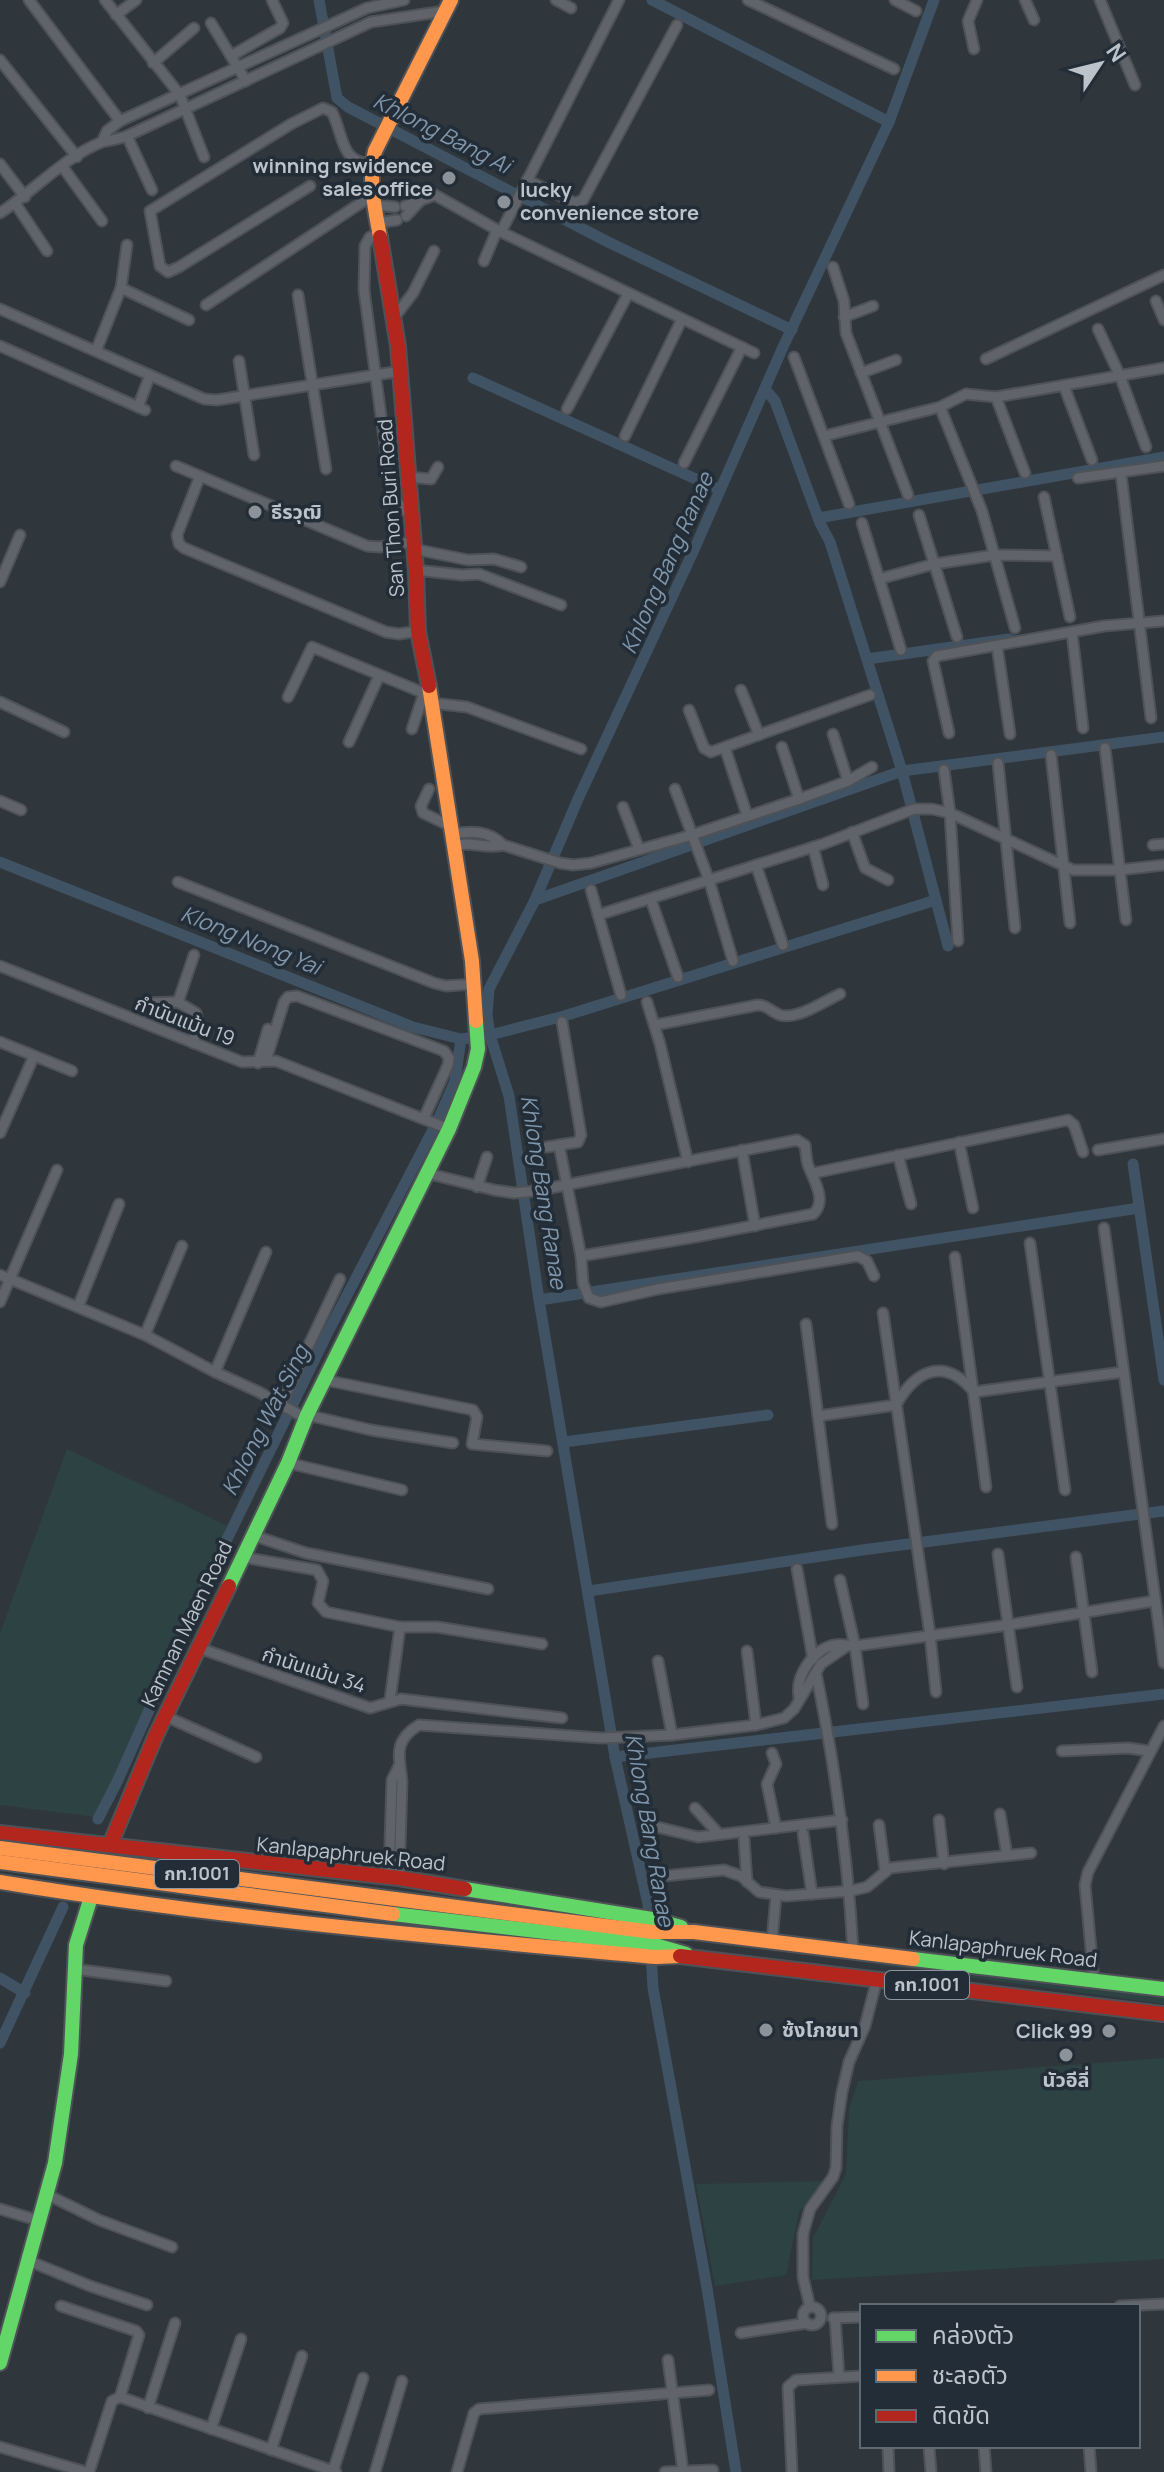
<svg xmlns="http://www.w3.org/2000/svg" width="1164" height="2472" font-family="Manrope,'Noto Sans Thai',sans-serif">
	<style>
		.green { fill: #2d4242 }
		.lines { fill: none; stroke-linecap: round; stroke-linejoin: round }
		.canal { stroke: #405364; stroke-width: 11 }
		.street-casing { stroke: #4e5257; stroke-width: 13 }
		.fast-casing { stroke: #4e5257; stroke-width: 18 }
		.slow-casing { stroke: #4e5257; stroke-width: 18 }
		.jam-casing { stroke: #4e5257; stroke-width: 18 }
		.street { stroke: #60646a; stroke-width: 9 }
		.fast { stroke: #63d668; stroke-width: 14 }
		.slow { stroke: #ff974d; stroke-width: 14 }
		.jam { stroke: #b3261e; stroke-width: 14 }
		.slow-bridge-casing { stroke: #4d5358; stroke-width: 18; stroke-linecap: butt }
		.slow-bridge { stroke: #ff974d; stroke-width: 14 }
		.poi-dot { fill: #8b9299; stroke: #232d37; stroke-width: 3 }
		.labels { text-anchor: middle; stroke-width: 7; stroke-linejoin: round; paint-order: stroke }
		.shield { fill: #232d37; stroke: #8e969f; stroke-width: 2 }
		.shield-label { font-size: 18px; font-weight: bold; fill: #bcc3cb }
		.poi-label { font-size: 20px; font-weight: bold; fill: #bcc3cb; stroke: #232d37; text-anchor: start }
		.street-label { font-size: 20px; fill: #bcc3cb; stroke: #232d37 }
		.water-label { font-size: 22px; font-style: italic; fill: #8096aa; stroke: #232d37 }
	</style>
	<rect width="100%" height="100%" fill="#2f363c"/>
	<g class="green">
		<path d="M67,1449L232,1528L95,1817L0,1805V1633Z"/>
		<path d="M857,1962L1029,1980L1164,1998V2004Z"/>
		<path d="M1164,2058V2259L812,2280L813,2238L846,2174L849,2109L858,2081Z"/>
		<path d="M823,2181L799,2212L786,2275L715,2286L696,2184Z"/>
	</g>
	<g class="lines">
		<g class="canal">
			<path d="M319,0L337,98L348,107L608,242L792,330"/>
			<path d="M652,0L889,122"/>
			<path d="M473,378L720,490"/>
			<path d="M765,389L775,401L820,523L830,542L902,771L948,946"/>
			<path d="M818,518L1164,457"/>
			<path d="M867,659L1009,639"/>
			<path d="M0,862L413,1027L461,1039L490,1035L564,1016L936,900"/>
			<path d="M535,900L902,771L1164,737"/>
			<path d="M1133,1164L1164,1380"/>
			<path d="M539,1300L1139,1208"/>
			<path d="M564,1442L768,1415"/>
			<path d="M589,1591L862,1550L1164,1511"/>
			<path d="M615,1757L1164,1694"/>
			<path d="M98,1819L117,1782L210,1574L328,1332L438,1120L455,1081L461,1039"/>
			<path d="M649,1923L648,1904L615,1757L539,1300L509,1096L490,1035L487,1015L489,989L535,900L578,799L693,552L783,347L889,122L934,0"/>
			<path d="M651,1952L653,1988L707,2288L736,2472"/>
			<path d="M0,1978L25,1993"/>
			<path d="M0,2043L63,1907"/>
		</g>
		<defs>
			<g id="street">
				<path d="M29,0L120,121"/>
				<path d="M105,0L180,95L204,157"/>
				<path d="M556,0L571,8"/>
				<path d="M748,0L894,69"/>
				<path d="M895,0L916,11"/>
				<path d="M1025,0L1034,20"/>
				<path d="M1100,0L1135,85"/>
				<path d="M116,15L136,0"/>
				<path d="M211,23L246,81"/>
				<path d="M974,49L968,21L977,0"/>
				<path d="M231,56L280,28L283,23L272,0"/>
				<path d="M0,60L77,157"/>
				<path d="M153,63L194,28"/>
				<path d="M127,136L152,190"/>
				<path d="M102,142L107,131L120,121L367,8L404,0"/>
				<path d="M0,164L25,197"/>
				<path d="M62,166L102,221"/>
				<path d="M527,180L575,203L583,200L677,25"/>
				<path d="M310,186L179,267L168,272L160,266L150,211L291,124L323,108L332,112C344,136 340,163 372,164"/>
				<path d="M15,203L47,251"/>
				<path d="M374,205L395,207"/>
				<path d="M405,206L435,195L501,232L754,353"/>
				<path d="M0,213C34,191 64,157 102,142C110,140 119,139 127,136L371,22L445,11"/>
				<path d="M406,216L420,201"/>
				<path d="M377,223L397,220"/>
				<path d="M501,232L619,0"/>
				<path d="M379,235L370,237L365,246L364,290L392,497L411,516"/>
				<path d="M484,261L497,230"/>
				<path d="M833,267L844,301L846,333L908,495"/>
				<path d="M121,288L189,320"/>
				<path d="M298,295L326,469"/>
				<path d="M1156,301L1164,320"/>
				<path d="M206,305L373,195"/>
				<path d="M0,309L204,399L217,400L401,371"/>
				<path d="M844,317L873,306"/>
				<path d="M393,319L413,293L434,251"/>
				<path d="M1098,329L1120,376L1146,447"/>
				<path d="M0,346L145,410"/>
				<path d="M96,351L121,288L127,245"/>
				<path d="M794,357L849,504"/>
				<path d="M986,359L1164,275"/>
				<path d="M239,361L254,455"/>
				<path d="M861,373L896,360"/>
				<path d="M1064,386L1092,460"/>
				<path d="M996,397L1025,473"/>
				<path d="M138,407L150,375"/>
				<path d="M940,407L982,511L1015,628"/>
				<path d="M567,409L628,294"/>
				<path d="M625,436L682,319"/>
				<path d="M824,436L940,407L966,394L996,397L1164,368"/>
				<path d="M684,463L742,347"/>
				<path d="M176,466L367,546L379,547L412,542"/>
				<path d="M1121,474L1151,718"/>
				<path d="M200,476L177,535L179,544L184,548L386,632L399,634L418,631"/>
				<path d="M408,477L431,479L438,467"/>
				<path d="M1078,478L1164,466"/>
				<path d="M1044,497L1070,617"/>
				<path d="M919,515L957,637"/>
				<path d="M862,523L901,650"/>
				<path d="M414,549L468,560L494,559L521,567"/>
				<path d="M416,570L462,575L479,574L561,605"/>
				<path d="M879,579L934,564L995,555L1057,556"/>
				<path d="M0,582L20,535"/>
				<path d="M1072,633L1083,728"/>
				<path d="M997,646L1010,734"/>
				<path d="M741,690L759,735"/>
				<path d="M288,697L312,647L431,696"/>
				<path d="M0,702L64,732"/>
				<path d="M432,703L467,707L581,749"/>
				<path d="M689,710L704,748L711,752L870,695"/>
				<path d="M412,729L424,693"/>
				<path d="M949,733L933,661L937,656L1104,626L1164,621"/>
				<path d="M833,734L848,781"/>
				<path d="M349,742L379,676"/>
				<path d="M782,747L799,799"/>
				<path d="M725,748L747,815"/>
				<path d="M1105,748L1126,920"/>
				<path d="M1051,755L1070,923"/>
				<path d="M998,763L1015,928"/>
				<path d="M944,770L950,813L958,941"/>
				<path d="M429,789L421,806L423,813L450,826"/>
				<path d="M675,789L709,880L733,961"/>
				<path d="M0,801L21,810"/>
				<path d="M623,807L639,849"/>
				<path d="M852,832L865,868L888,880"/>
				<path d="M451,834C471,831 488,830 503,845"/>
				<path d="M1153,845L1164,844"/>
				<path d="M453,846C471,840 486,850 503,845L560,863L573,865L591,863L692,835L799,799L848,781L872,767"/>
				<path d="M813,847L823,885"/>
				<path d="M756,865L783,945"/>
				<path d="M178,882L434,983L446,986L474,984"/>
				<path d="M591,890L621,995"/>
				<path d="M651,900L678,977"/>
				<path d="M598,915L823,844L914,809H932L950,813L1073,870H1119L1164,865"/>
				<path d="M0,966L242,1062L276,1061L449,1129"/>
				<path d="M178,1002L194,955"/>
				<path d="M647,1002L660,1044L688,1162"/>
				<path d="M141,1003L178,1002L196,1013L198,1020L193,1043"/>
				<path d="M655,1025L758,1005C768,1005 771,1012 780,1015C798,1020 824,1001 840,994"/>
				<path d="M0,1042L72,1071"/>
				<path d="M266,1060L284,1002L288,997L297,996L444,1051L449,1058L448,1065L424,1118"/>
				<path d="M258,1063L268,1029"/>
				<path d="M0,1133L34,1056"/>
				<path d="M959,1142L973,1208"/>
				<path d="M559,1145L581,1256L583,1283L589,1298L601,1302L658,1289L858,1256L867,1261L874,1276"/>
				<path d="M547,1147L578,1142L581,1135L562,1022"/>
				<path d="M742,1150L755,1226"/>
				<path d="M1098,1150L1164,1139"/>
				<path d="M898,1155L911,1204"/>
				<path d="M426,1173L494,1190L514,1193L535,1191L797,1140L805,1145C806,1151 806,1159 808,1165C813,1179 828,1201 813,1214L695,1237L581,1256"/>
				<path d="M814,1173L1068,1120L1074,1125L1083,1152"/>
				<path d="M477,1187L487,1157"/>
				<path d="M1104,1228L1164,1663"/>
				<path d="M1030,1243L1065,1490"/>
				<path d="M955,1257L986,1487"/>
				<path d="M0,1275L145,1335L215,1372L259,1392L305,1418"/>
				<path d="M0,1302L57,1170"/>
				<path d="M78,1307L119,1204"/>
				<path d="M883,1313L930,1635L936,1692"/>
				<path d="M806,1324L832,1524"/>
				<path d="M145,1335L182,1246"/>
				<path d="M215,1372L266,1252"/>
				<path d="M325,1380L473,1410L477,1417L472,1444L547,1451"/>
				<path d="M281,1404L340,1279"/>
				<path d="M307,1415L371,1430L453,1443"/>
				<path d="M818,1416L896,1405C916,1369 945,1357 974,1392L1123,1372"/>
				<path d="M288,1463L402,1490"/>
				<path d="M252,1535L306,1553L488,1589"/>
				<path d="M998,1554L1017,1687"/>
				<path d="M242,1557L317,1570L323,1581L318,1603L326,1612L400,1627H437L542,1644"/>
				<path d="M1076,1557L1092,1672"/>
				<path d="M797,1569L813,1659"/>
				<path d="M840,1580L855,1646L863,1704"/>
				<path d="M199,1648L370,1708L401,1699L562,1718"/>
				<path d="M747,1651L756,1725"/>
				<path d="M658,1661L672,1735"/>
				<path d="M816,1673C835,1766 848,1857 853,1951"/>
				<path d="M799,1697C795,1676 813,1649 835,1645C842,1643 848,1646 855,1646L1008,1625L1154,1601"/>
				<path d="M390,1700L400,1627"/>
				<path d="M165,1716L256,1757"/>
				<path d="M1062,1751L1128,1748L1149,1751"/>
				<path d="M772,1753L776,1764L767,1784L776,1828"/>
				<path d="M695,1808L719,1834"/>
				<path d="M1000,1814L1007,1855"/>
				<path d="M939,1820L944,1864"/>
				<path d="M649,1825L698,1837L842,1820"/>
				<path d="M879,1825L885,1870"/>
				<path d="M803,1833L812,1894"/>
				<path d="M744,1839L747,1882"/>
				<path d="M389,1877L392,1780L399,1766"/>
				<path d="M654,1877L724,1870L741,1876L759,1892L786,1896L850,1891L867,1887L890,1868L1031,1853"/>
				<path d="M399,1878L402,1781C399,1755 393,1741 419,1725L601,1738L672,1735L756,1725L784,1718L794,1709L821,1664L847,1646"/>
				<path d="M772,1941L776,1896"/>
				<path d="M74,1969L166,1981"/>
				<path d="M1094,1981L1085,1885L1088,1872L1164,1726"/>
				<path d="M48,2195L99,2220L172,2247"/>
				<path d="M0,2209L40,2221"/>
				<path d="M29,2261L90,2286L147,2305"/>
				<path d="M61,2306L136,2331L139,2335L120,2397"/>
				<path d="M1120,2306L1164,2304"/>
				<circle cx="812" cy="2316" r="9"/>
				<path d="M810,2307L803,2277V2234L810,2209L833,2177L836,2168L837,2126L842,2092L849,2062L865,2026L877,1979"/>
				<path d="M833,2318L862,2317"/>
				<path d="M835,2318L839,2376"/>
				<path d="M741,2333L807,2323"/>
				<path d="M668,2360L683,2471"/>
				<path d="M148,2408L175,2323"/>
				<path d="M211,2429L241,2339"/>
				<path d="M888,2446L889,2472"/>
				<path d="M929,2446L931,2472"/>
				<path d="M984,2446L986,2472"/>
				<path d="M1089,2446L1091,2471"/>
				<path d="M0,2447L86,2472"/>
				<path d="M271,2450L302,2356"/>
				<path d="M333,2471L363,2378"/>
				<path d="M89,2472L112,2401L120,2397L336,2472"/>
				<path d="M375,2472L402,2381"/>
				<path d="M457,2472L474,2413L479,2409L709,2390"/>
				<path d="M665,2472L713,2470"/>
				<path d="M792,2472L788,2387L796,2380L862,2376"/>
			</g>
			<g id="fast">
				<path d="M229,1586L288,1463L307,1415L449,1129L474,1067L478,1049L476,1021"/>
				<path d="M465,1889L652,1919L681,1927"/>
				<path d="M393,1914L655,1945L686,1954"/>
				<path d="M913,1959L1164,1989"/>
				<path d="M0,2363L55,2163L71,2054L76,1945L91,1897"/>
			</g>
			<g id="slow">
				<path d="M380,237C375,209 368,180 375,151L451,0"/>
				<path d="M429,686L472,961L476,1021"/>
				<path d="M0,1882C217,1918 437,1937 656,1957L680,1956"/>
				<path d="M395,1899L653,1932H694L913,1959"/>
			</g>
			<g id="jam">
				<path d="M380,237L398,346L416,570L418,631L429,686"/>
				<path d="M0,1833L399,1878L465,1889"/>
				<path d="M110,1845L156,1735L229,1586"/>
				<path d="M680,1956L1164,2014"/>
			</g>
		</defs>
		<use href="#street" class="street-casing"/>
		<use href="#fast" class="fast-casing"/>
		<use href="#slow" class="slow-casing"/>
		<use href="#jam" class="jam-casing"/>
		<use href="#street" class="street"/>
		<use href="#fast" class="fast"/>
		<use href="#slow" class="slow"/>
		<use href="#jam" class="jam"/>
		<defs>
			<g id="slow-bridge">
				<path d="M0,1848L395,1899"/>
				<path d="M0,1862L393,1914"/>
			</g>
		</defs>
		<use href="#slow-bridge" class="slow-bridge-casing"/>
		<use href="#slow-bridge" class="slow-bridge"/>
	</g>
	<g class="poi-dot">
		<circle cx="449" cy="178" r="8"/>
		<circle cx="504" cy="202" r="8"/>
		<circle cx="255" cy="512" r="8"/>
		<circle cx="766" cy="2030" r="8"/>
		<circle cx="1109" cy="2031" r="8"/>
		<circle cx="1066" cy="2055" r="8"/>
	</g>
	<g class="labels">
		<g class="shield">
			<rect x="155" y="1860" width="84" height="28" rx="6"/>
			<rect x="885" y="1971" width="84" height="28" rx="6"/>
		</g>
		<g class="shield-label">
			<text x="197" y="1880">กท.1001</text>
			<text x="927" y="1991">กท.1001</text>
		</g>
		<g class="poi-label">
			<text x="433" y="173" text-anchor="end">winning rswidence<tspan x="433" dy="23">sales office</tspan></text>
			<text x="520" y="197">lucky<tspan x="520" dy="23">convenience store</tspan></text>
			<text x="271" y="519">ธีรวุฒิ</text>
			<text x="782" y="2037">ซ้งโภชนา</text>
			<text x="1093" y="2038" text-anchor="end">Click 99</text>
			<text x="1066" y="2087" text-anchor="middle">นัวอีลี่</text>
		</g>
		<g class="street-label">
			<text transform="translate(391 508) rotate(-94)" y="7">San Thon Buri Road</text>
			<text transform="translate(185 1021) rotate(21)" y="7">กำนันแม้น 19</text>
			<text transform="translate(187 1624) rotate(-64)" y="7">Kamnan Maen Road</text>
			<text transform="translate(314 1670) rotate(18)" y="7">กำนันแม้น 34</text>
			<text transform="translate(351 1854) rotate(6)" y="7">Kanlapaphruek Road</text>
			<text transform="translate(1003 1949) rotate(7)" y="7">Kanlapaphruek Road</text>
		</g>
		<g class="water-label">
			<text transform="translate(442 133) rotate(27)" y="8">Khlong Bang Ai</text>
			<text transform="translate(667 563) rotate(-66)" y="8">Khlong Bang Ranae</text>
			<text transform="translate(251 940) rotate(22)" y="8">Klong Nong Yai</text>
			<text transform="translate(544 1192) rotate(81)" y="8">Khlong Bang Ranae</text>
			<text transform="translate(265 1420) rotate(-63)" y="8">Khlong Wat Sing</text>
			<text transform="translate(650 1830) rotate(80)" y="8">Khlong Bang Ranae</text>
		</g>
	</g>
	<rect x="860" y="2304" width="280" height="144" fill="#232d37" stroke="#606972" stroke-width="2"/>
	<rect x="876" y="2330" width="40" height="12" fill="#63d668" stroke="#606972" stroke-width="2"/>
	<text x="932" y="2344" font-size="24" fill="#bcc3cb">คล่องตัว</text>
	<rect x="876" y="2370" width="40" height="12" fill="#ff974d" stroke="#606972" stroke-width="2"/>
	<text x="932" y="2384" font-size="24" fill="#bcc3cb">ชะลอตัว</text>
	<rect x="876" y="2410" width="40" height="12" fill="#b3261e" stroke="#606972" stroke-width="2"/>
	<text x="932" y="2424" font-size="24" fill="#bcc3cb">ติดขัด</text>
	<g transform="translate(1100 64) rotate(55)" stroke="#232d37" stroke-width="6" paint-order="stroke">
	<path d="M0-6L14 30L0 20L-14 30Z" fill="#bcc3cb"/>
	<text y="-12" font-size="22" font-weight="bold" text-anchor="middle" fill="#bcc3cb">N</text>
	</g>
</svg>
